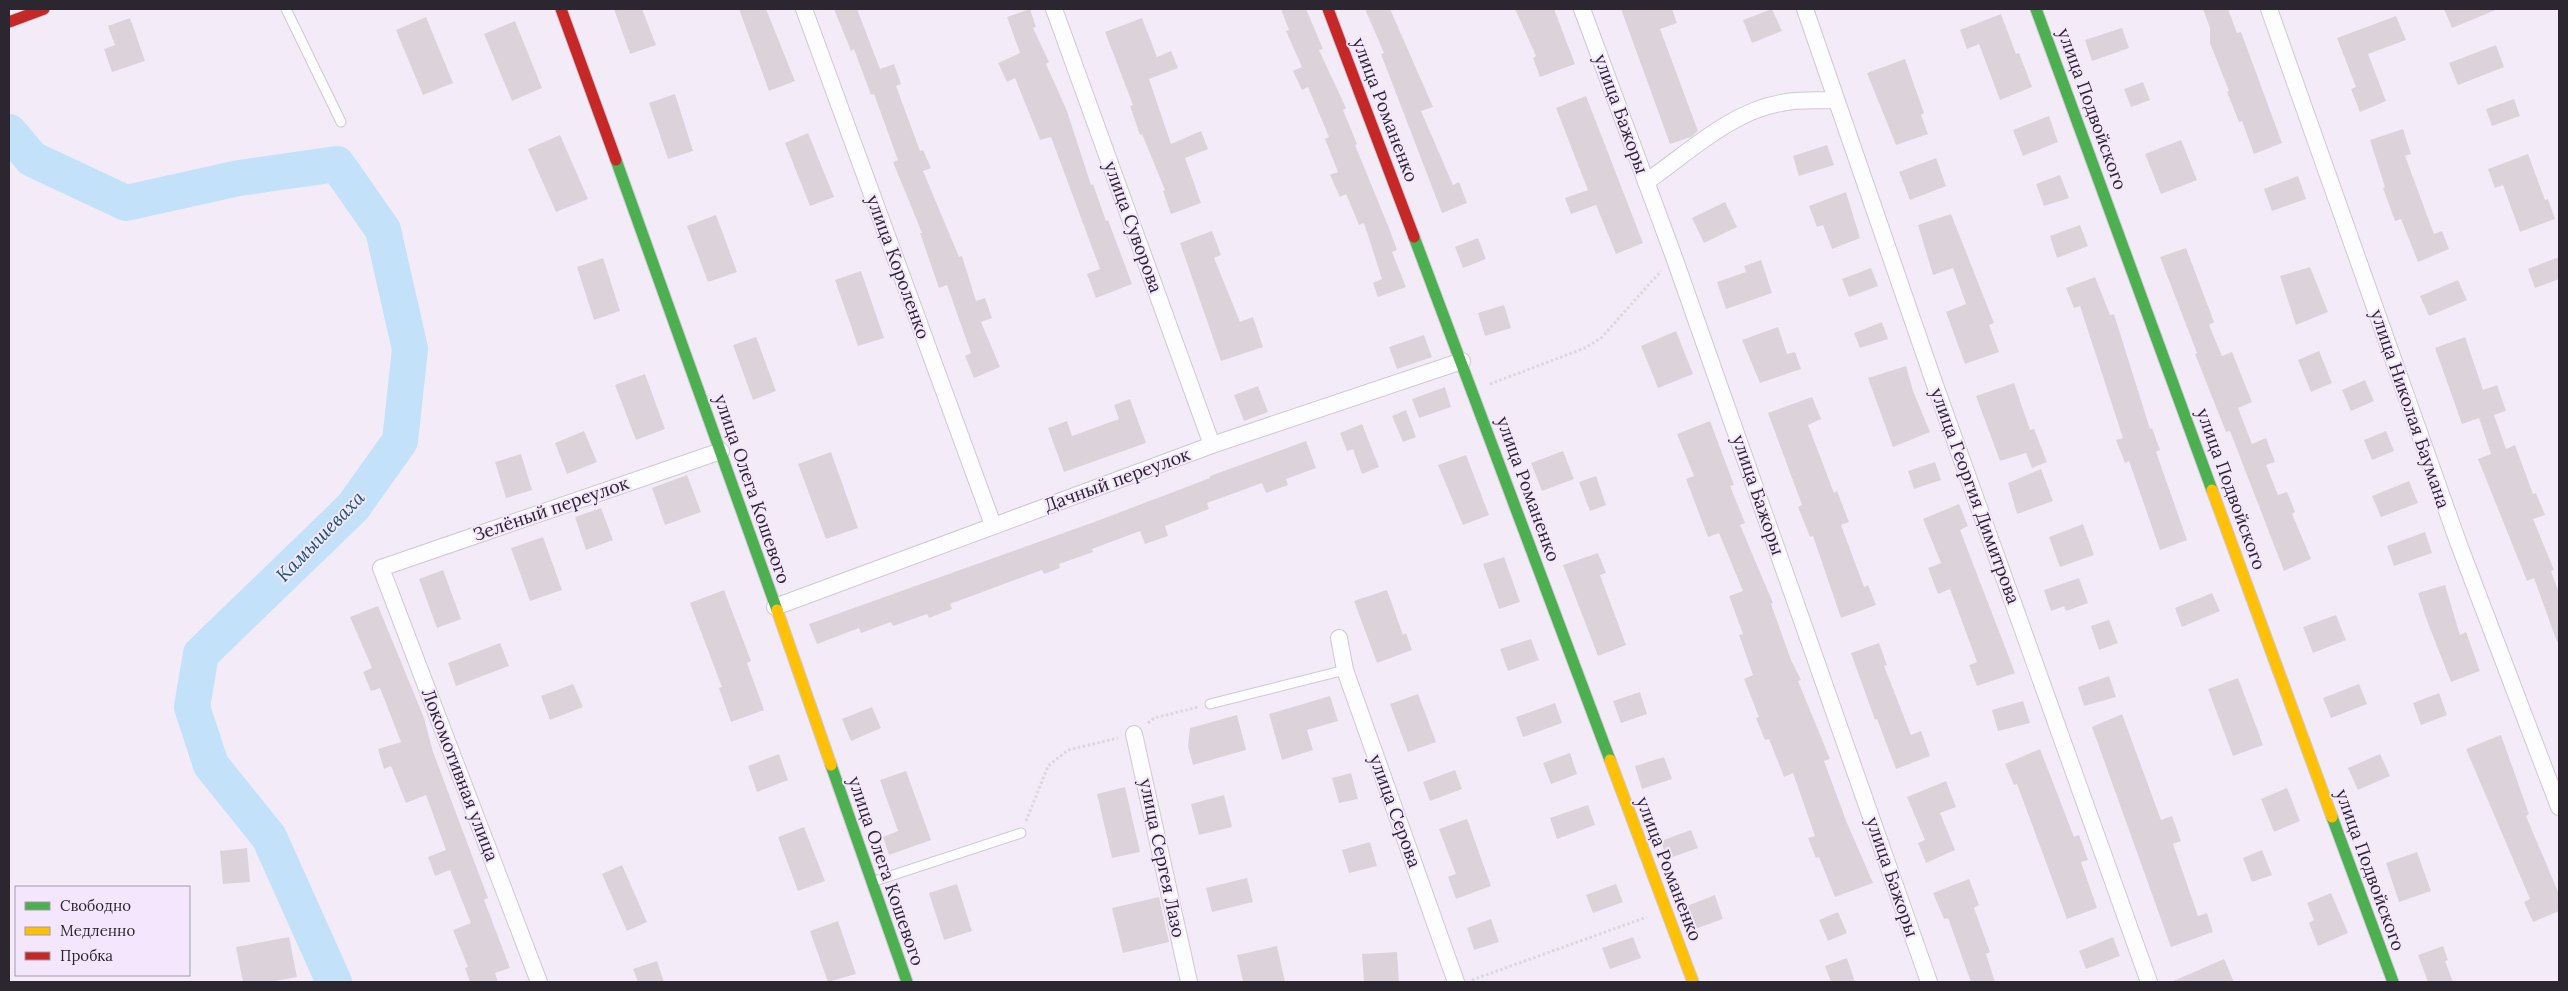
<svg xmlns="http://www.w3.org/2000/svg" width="2568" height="991" font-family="Lora,serif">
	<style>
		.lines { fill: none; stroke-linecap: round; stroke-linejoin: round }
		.river { stroke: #c3e1f9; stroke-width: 36 }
		.building { fill: #dcd3da }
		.lane-casing { stroke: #cfc9d3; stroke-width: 11 }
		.street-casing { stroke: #cfc9d3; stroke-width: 18 }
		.fast-casing { stroke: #cfc9d3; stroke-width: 13 }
		.slow-casing { stroke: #cfc9d3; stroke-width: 13 }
		.jam-casing { stroke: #cfc9d3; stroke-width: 13 }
		.path { stroke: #dad8dc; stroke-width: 3; stroke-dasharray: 2.5 2.5; stroke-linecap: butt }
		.lane { stroke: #fdfcfe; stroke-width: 9 }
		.street { stroke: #fdfcfe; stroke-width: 16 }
		.fast { stroke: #4caf50; stroke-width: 11 }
		.slow { stroke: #ffc107; stroke-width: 11 }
		.jam { stroke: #c62828; stroke-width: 11 }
		.labels { text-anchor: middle; stroke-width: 4; stroke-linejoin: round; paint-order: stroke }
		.street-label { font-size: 18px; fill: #2c2630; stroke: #f4e7fd }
		.water-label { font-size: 19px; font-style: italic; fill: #155374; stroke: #f4e7fd }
	</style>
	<rect width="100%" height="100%" fill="#f3ecf8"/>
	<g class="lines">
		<path class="river" d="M9,132L32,159L126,203L239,178L337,164L383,230L410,349L400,441L353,507L201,654L192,707L211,765L269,837L334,982"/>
	</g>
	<g class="building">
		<path d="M614,9H642L656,45L630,54Z"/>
		<path d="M739,9H766L795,81L769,91Z"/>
		<path d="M834,9H857L880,69L894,64L901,84L896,86L920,151L923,150L931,168L923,171L959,257L962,256L976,301L985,298L992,318L981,322L1000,367L974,378L965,356L971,353L947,285L939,288L920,233H922L893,162L898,160L874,94L871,95L854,49L851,51Z"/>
		<path d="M1030,9L1036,27L1033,28L1049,62L1046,64L1067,111L1091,185L1093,184L1106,221L1108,220L1132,284L1096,298L1087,274L1100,269L1051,137L1040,140L1015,78L1007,82L998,63L1020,53L1007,17Z"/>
		<path d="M1281,9H1306L1323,49L1319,50L1346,108L1343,110L1357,144L1355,145L1389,228L1397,250L1392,252L1406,287L1378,297L1373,283L1382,279L1364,223L1359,225L1346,194L1340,197L1330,175L1338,172L1325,139L1329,137L1308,87L1302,90L1293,71L1302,67L1286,31L1289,30Z"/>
		<path d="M1365,9H1390L1433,107L1421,111L1453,185L1459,182L1467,203L1442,213L1381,54L1384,53Z"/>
		<path d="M1515,9H1554L1575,64L1540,77L1533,58L1536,56Z"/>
		<path d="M1621,9H1672L1677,23L1660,29L1698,131L1691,137L1670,144Z"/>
		<path d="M1772,9L1782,31L1752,43L1743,20Z"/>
		<path d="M2203,9H2228L2237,33L2241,32L2282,143L2254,154L2242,121L2239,122L2227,92L2229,91L2210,43V28Z"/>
		<path d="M2444,9H2498L2452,28Z"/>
		<path d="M2001,14L2016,54L2019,53L2032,87L2000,100L1979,44L1967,49L1960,30Z"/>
		<path d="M2396,16L2406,40L2368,54L2386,101L2360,112L2351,89L2356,87L2337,38Z"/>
		<path d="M426,17L453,83L423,95L396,30Z"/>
		<path d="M130,18L145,61L112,72L104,49L115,45L108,26Z"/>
		<path d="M1142,18L1157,57L1171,51L1178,68L1149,79L1171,144L1201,131L1208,149L1185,158L1201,203L1171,214L1163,191L1165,190L1142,134L1140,135L1130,106L1133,105L1105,32Z"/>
		<path d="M515,21L542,88L512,101L484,34Z"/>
		<path d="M2122,28L2129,48L2092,61L2085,40Z"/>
		<path d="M2496,45L2504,67L2458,85L2449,63Z"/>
		<path d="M1905,59L1924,113L1921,115L1928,134L1896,145L1867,73Z"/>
		<path d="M2143,82L2150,100L2131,107L2124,89Z"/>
		<path d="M675,94L693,151L668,159L649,103Z"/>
		<path d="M1586,96L1643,243L1616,254L1596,205L1571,214L1565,198L1588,190L1556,108Z"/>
		<path d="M2514,99L2520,116L2492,126L2486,109Z"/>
		<path d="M2049,116L2058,142L2023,156L2013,130Z"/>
		<path d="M2403,129L2411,154L2405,156L2434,234L2442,231L2449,249L2418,262L2401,219L2395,221L2383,188L2385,187L2370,140Z"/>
		<path d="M808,133L834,197L810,206L785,143Z"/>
		<path d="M560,135L588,199L556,212L528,149Z"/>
		<path d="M2181,140L2197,180L2161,194L2145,154Z"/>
		<path d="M1827,145L1834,165L1799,176L1793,156Z"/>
		<path d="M2528,154L2545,200L2548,199L2555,219L2520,232L2503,185L2495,188L2488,169Z"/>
		<path d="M1936,158L1946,186L1910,200L1899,172Z"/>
		<path d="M2060,175L2069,198L2044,206L2036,184Z"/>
		<path d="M2298,176L2306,199L2272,211L2264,189Z"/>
		<path d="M1846,192L1860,238L1832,249L1823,225L1817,227L1809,206Z"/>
		<path d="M1725,202L1737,227L1704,243L1692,218Z"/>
		<path d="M1951,214L1994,323L1989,325L1999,352L1965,364L1946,312L1966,304L1953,268L1933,275L1918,225Z"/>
		<path d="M716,215L737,272L708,282L687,226Z"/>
		<path d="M2080,225L2088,246L2057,258L2050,236Z"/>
		<path d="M1212,231L1221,255L1214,258L1240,322L1253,317L1263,347L1221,361L1180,243Z"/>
		<path d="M1478,238L1486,259L1463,268L1455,247Z"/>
		<path d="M2186,248L2214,322L2209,325L2222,356L2232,352L2252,402L2238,408L2252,444L2266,438L2275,462L2266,465L2278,495L2287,492L2295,512L2292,514L2311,559L2284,571L2230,431L2226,432L2195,354L2197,353L2160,257Z"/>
		<path d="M2559,257V279L2535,288L2528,269Z"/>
		<path d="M603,258L620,311L594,320L577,267Z"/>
		<path d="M1761,260L1772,293L1726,309L1717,282L1746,272L1744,266Z"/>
		<path d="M2310,267L2328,312L2296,325L2280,276Z"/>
		<path d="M1871,268L1878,286L1849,297L1842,279Z"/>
		<path d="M861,271L884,338L858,346L835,280Z"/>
		<path d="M2095,277L2110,315L2114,314L2150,429L2152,428L2160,450L2156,452L2187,540L2160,550L2129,461L2125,463L2116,440L2123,438L2080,306L2074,308L2066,288Z"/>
		<path d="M2458,280L2467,300L2429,316L2420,296Z"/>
		<path d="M1504,305L1511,328L1485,336L1478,313Z"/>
		<path d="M1882,322L1888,339L1860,348L1854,333Z"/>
		<path d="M1778,327L1787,354L1795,352L1801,369L1760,383L1742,340Z"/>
		<path d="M1676,331L1693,374L1658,388L1641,346Z"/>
		<path d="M1424,335L1432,357L1397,369L1389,347Z"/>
		<path d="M756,337L776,391L753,400L733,345Z"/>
		<path d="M2465,337L2483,390L2497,385L2506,411L2494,415L2506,449L2515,445L2533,494L2536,493L2545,515L2533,519L2554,570L2551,571L2559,593V642H2557L2534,578L2527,581L2478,459L2491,454L2479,418L2462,424L2435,348Z"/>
		<path d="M2319,351L2332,383L2311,392L2298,360Z"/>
		<path d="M1906,366L1913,391L1930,432L1893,447L1868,378Z"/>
		<path d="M645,374L665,429L636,440L615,385Z"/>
		<path d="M2365,380L2374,401L2351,411L2342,390Z"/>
		<path d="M2014,383L2030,430L2034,429L2047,462L2032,468L2026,453L2000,461L1976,396Z"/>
		<path d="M1258,386L1268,412L1244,421L1234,395Z"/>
		<path d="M1445,387L1451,407L1419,418L1412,399Z"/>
		<path d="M1812,397L1821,419L1808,425L1834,493L1837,491L1849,522L1841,525L1864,587L1868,585L1876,605L1841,618L1813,536L1810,537L1798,507L1802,505L1768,413Z"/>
		<path d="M1130,399L1146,443L1064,472L1048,428L1067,421L1072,436L1119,419L1114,405Z"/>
		<path d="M1406,410L1416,437L1403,442L1392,416Z"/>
		<path d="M1710,421L1734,485L1730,486L1745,523L1740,525L1773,603L1771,604L1791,660L1801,680L1798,681L1830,759L1824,761L1847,823L1873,883L1835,897L1819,857L1816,858L1808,838L1815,836L1793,773L1784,777L1769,739L1765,740L1756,718L1759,717L1744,679L1753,675L1739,635L1743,634L1729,596L1743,591L1719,533L1708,537L1686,479L1694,476L1677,434Z"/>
		<path d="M1362,424L1379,467L1362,474L1353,449L1347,451L1340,433Z"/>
		<path d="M584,431L597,462L567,474L555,443Z"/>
		<path d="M2386,431L2394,451L2372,460L2364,440Z"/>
		<path d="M1306,441L1316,468L1286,479L1288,485L1266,493L1262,483L1207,503L1209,509L1165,526L1168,536L1145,544L1140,531L1092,549L1093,552L1059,564L1060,568L1044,574L1042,570L950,604L952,609L929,618L927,614L893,626L891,622L861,633L859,628L817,644L809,624L1097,521L1210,478V476Z"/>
		<path d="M1563,451L1574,479L1542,491L1531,463Z"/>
		<path d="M831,452L858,528L826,539L798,464Z"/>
		<path d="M521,454L532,490L506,498L495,462Z"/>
		<path d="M1466,455L1489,515L1463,525L1438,465Z"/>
		<path d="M1935,462L1941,480L1914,489L1908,471Z"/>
		<path d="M2041,469L2053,501L2017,514L2008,483Z"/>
		<path d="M687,475L701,512L665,525L652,488Z"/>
		<path d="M1596,476L1606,505L1590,511L1579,482Z"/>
		<path d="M2409,481L2418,503L2381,517L2372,496Z"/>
		<path d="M1959,504L1968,526L1960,530L2015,673L1977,686L1969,665L1977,662L1950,589L1938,594L1928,568L1941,563L1923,519Z"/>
		<path d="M601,508L613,540L586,550L575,517Z"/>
		<path d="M2083,524L2094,555L2060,567L2049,537Z"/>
		<path d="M2425,532L2432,553L2394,566L2387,546Z"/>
		<path d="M543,537L562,590L530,601L511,548Z"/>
		<path d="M1598,553L1606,573L1600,575L1626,645L1598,656L1563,565Z"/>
		<path d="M1504,557L1520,602L1499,609L1483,564Z"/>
		<path d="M443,570L461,619L437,628L419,579Z"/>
		<path d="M2079,578L2088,603L2066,611L2064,606L2051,611L2044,590Z"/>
		<path d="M2445,585L2460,635L2466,632L2480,671L2451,682L2426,618L2418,593Z"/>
		<path d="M724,590L751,661L747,663L764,710L731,722L719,688L722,687L690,603Z"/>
		<path d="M1387,590L1403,635L1406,633L1412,650L1377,663L1354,601Z"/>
		<path d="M2212,593L2220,611L2182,627L2175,608Z"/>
		<path d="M378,606L424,718L433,752L488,898L484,900L510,968L495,973L498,982H470L465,968L468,967L453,930L471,923L450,870L435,876L428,857L446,850L426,795L406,803L391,766L384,769L378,749L401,742L380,688L371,691L363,672L372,668L350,617Z"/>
		<path d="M2336,615L2346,640L2313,653L2303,627Z"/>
		<path d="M2109,620L2118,643L2099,650L2091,626Z"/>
		<path d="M1531,639L1539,660L1508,671L1500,649Z"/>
		<path d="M500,643L509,666L456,686L448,663Z"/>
		<path d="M1879,643L1887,665L1884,666L1911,735L1921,731L1930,756L1896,769L1877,719L1875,720L1851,653Z"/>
		<path d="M2109,676L2116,697L2084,706L2078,687Z"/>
		<path d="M2238,678L2263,745L2233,756L2208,689Z"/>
		<path d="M573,684L583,707L550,720L541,696Z"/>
		<path d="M2359,684L2367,704L2331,718L2323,698Z"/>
		<path d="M1640,692L1647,714L1621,723L1613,701Z"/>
		<path d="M2439,693L2447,715L2421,725L2413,703Z"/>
		<path d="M1418,694L1436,742L1408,752L1390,704Z"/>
		<path d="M1330,696L1338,721L1307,730L1313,750L1282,760L1269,714Z"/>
		<path d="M2023,701L2030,723L1998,731L1992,710Z"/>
		<path d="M1555,703L1562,723L1523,737L1516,717Z"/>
		<path d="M872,707L881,728L851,741L842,719Z"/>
		<path d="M2122,714L2161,820L2172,816L2181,841L2173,844L2198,916L2207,913L2213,932L2171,947L2092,727Z"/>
		<path d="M1237,715L1246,750L1193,765L1188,746L1190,728Z"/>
		<path d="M2501,735L2529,814L2526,816L2559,894V911L2533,922L2524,902L2530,899L2466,749Z"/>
		<path d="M2040,749L2074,837L2079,835L2088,860L2081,862L2097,908L2067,919L2017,784L2014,785L2005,764Z"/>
		<path d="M1570,753L1577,774L1551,784L1543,763Z"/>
		<path d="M779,754L788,780L757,792L748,766Z"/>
		<path d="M2380,754L2390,776L2358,790L2348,768Z"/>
		<path d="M1664,757L1672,779L1642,789L1635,766Z"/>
		<path d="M1455,770L1462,789L1430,801L1423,782Z"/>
		<path d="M906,771L931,840L889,855L883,837L898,831L880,780Z"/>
		<path d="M1351,773L1358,799L1339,803L1332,778Z"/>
		<path d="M1946,781L1956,807L1940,813L1955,850L1926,863L1918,843L1925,840L1907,797Z"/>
		<path d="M1125,787L1140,852L1112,858L1097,794Z"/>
		<path d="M2287,788L2300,821L2274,832L2261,799Z"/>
		<path d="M1224,795L1232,827L1199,835L1191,804Z"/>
		<path d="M1588,805L1595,825L1557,839L1550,818Z"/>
		<path d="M1467,819L1491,886L1456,899L1448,877L1456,874L1439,829Z"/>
		<path d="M804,827L825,881L798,891L778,837Z"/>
		<path d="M1691,830L1698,848L1667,859L1661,841Z"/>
		<path d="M1370,842L1377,866L1349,873L1342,850Z"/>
		<path d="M247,848L250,882L223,884L220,851Z"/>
		<path d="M2262,850L2272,875L2252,882L2243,858Z"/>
		<path d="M2417,852L2431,891L2399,902L2386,863Z"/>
		<path d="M622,865L647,922L627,931L602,874Z"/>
		<path d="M1247,878L1253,902L1212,912L1206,888Z"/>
		<path d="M1969,879L1979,905L1974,908L1990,952L1986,954L1995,982H1971L1948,918L1944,919L1933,893Z"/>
		<path d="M957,884L972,931L944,940L929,893Z"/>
		<path d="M1616,884L1623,902L1593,913L1586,895Z"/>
		<path d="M2331,893L2348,933L2318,946L2309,923L2314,920L2307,903Z"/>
		<path d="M1715,895L1723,919L1695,929L1687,906Z"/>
		<path d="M1159,897L1169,942L1123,953L1112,908Z"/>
		<path d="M1838,912L1847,933L1828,941L1819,920Z"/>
		<path d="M1491,919L1499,942L1474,950L1467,928Z"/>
		<path d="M838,921L856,974L828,982L810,931Z"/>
		<path d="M289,937L297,977L270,982H243L236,947Z"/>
		<path d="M1633,937L1641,958L1610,969L1602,948Z"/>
		<path d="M2113,937L2120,956L2086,969L2079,951Z"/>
		<path d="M1277,946L1285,982H1243L1237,955Z"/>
		<path d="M2443,946L2448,960L2445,961L2453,982H2428L2418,955Z"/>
		<path d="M1397,952L1399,982H1364L1362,954Z"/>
		<path d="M1847,958L1855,982H1831L1825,966Z"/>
		<path d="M2224,959L2234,982H2171Z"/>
		<path d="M657,961L664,982H638L633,969Z"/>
	</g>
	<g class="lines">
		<defs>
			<g id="lane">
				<path d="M286,9L341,122"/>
				<path d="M1210,704L1345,670"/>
				<path d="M872,882L1021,833"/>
			</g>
			<g id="street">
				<path d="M804,9L993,525"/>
				<path d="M1054,9L1212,445"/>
				<path d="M1582,9L1674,257L1929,982"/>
				<path d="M1805,9L1935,385L2149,982"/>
				<path d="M2269,9L2458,542L2559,807"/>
				<path d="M1646,182C1688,153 1730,112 1781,103C1799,99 1818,101 1835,100"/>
				<path d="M775,607L1212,445L1462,361"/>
				<path d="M1339,638L1345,670L1456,982"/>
				<path d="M1134,734L1189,982"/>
				<path d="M539,982L381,568L721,451"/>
			</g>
			<g id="fast">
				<path d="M2036,9L2212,490"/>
				<path d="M616,160L777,610"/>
				<path d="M1414,237L1610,760"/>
				<path d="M831,765L907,982"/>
				<path d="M2332,817L2393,982"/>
			</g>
			<g id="slow">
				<path d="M2212,490L2332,817"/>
				<path d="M777,610L831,765"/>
				<path d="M1610,760L1693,982"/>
			</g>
			<g id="jam">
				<path d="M561,9L616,160"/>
				<path d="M1328,9L1414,237"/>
				<path d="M9,22L44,9"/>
			</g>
		</defs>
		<use href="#lane" class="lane-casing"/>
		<use href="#street" class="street-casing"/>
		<use href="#fast" class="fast-casing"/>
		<use href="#slow" class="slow-casing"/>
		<use href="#jam" class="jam-casing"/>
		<g class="path">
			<path d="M1490,384L1585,348L1601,338L1661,271"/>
			<path d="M1148,723L1154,718L1198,707"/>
			<path d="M1026,821L1048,766L1068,750L1118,738"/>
			<path d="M1472,980L1647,917"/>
		</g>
		<use href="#lane" class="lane"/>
		<use href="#street" class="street"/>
		<use href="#fast" class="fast"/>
		<use href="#slow" class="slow"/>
		<use href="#jam" class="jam"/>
	</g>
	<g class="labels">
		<g class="street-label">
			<text transform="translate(2092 109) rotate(70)" y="6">улица Подвойского</text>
			<text transform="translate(1385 110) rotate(69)" y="6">улица Романенко</text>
			<text transform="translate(1621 114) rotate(70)" y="6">улица Бажоры</text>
			<text transform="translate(1133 227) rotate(70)" y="6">улица Суворова</text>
			<text transform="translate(898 267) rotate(70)" y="6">улица Короленко</text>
			<text transform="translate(2410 409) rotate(71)" y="6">улица Николая Баумана</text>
			<text transform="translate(1117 480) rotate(-20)" y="6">Дачный переулок</text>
			<text transform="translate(752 489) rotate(71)" y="6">улица Олега Кошевого</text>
			<text transform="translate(1528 489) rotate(70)" y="6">улица Романенко</text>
			<text transform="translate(2231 489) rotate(70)" y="6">улица Подвойского</text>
			<text transform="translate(1758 495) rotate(71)" y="6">улица Бажоры</text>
			<text transform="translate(1975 496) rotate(70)" y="6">улица Георгия Димитрова</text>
			<text transform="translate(551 509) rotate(-19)" y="6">Зелёный переулок</text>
			<text transform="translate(460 775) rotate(69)" y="6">Локомотивная улица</text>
			<text transform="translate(1395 811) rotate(70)" y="6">улица Серова</text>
			<text transform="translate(1162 858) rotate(78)" y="6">улица Сергея Лазо</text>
			<text transform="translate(1669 869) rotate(69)" y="6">улица Романенко</text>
			<text transform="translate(2370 870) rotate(70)" y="6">улица Подвойского</text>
			<text transform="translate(886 871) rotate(71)" y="6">улица Олега Кошевого</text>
			<text transform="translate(1892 877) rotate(71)" y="6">улица Бажоры</text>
		</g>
		<g class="water-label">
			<text transform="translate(320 536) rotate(-46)" y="7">Камышеваха</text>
		</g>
	</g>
	<rect width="2568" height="991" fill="none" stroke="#2c2630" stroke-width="20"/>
	<rect x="15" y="886" width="175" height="90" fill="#f4e7fd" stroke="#a49aab"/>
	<rect x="25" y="902" width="25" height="8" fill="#4caf50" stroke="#a49aab"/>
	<text x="60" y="911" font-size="15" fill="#2c2630">Свободно</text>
	<rect x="25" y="927" width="25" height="8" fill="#ffc107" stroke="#a49aab"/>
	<text x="60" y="936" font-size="15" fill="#2c2630">Медленно</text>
	<rect x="25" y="952" width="25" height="8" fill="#c62828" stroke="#a49aab"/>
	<text x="60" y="961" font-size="15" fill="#2c2630">Пробка</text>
</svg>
